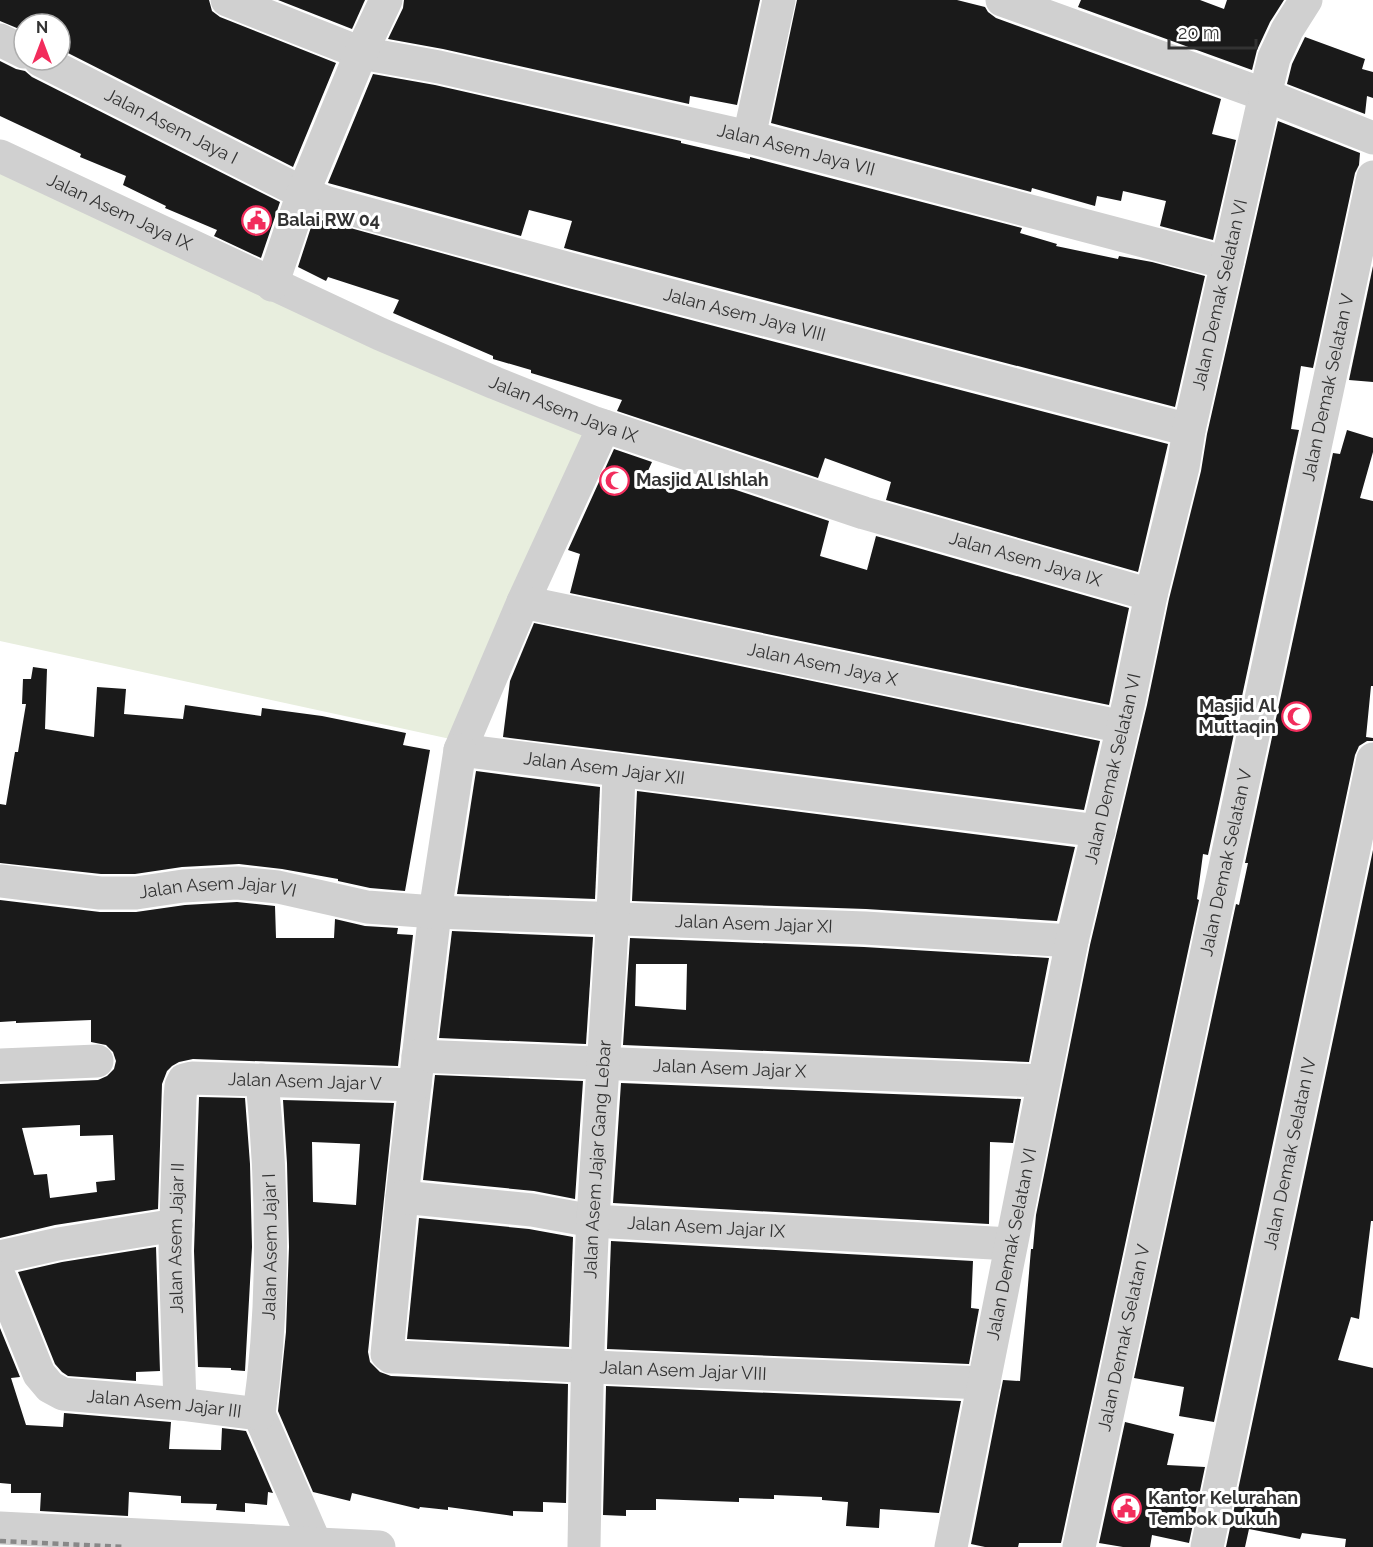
<svg xmlns="http://www.w3.org/2000/svg" width="1373" height="1547" font-family="Raleway,sans-serif">
	<style>
		.green { fill: #e8eede }
		.building { fill: #1a1a1a; fill-rule: evenodd }
		.lines { fill: none; stroke-linecap: round; stroke-linejoin: round }
		.minor { stroke: #d0d0d0; stroke-width: 33 }
		.rail { stroke: #888; stroke-width: 4.5; stroke-dasharray: 6 4.5; stroke-linecap: butt }
		.labels { text-anchor: middle; stroke-width: 6; stroke-linejoin: round; paint-order: stroke }
		.street-label { font-size: 18px; fill: #333; stroke: #fff }
		.poi-label { font-size: 18px; font-weight: bold; fill: #333; stroke: #fff; text-anchor: start }
	</style>
	<rect width="100%" height="100%" fill="#fff"/>
	<path class="green" d="M0,162L600,430L455,740L0,641Z"/>
	<g class="building">
		<path d="M0,0H209L212,11L220,17L336,63L293,167L60,49V24H24V31L0,21Z"/>
		<path d="M278,0H365L352,29Z"/>
		<path d="M404,0H760L737,105L690,96L689,104L443,49L388,39L403,8Z"/>
		<path d="M797,0H957L985,7L988,12L996,18L1221,99L1212,134L1236,140L1213,240L1160,226L1166,201L1123,191L1121,201L1097,196L1095,206L1032,188L1031,192L771,123Z"/>
		<path d="M1081,0H1200L1224,9L1227,0H1284L1270,22L1257,50L1252,70L1078,7Z"/>
		<path d="M1305,37L1365,59L1362,69L1373,72V98L1367,96L1365,114L1287,84L1292,64Z"/>
		<path d="M0,61L16,69L25,71L32,77L280,202L261,258L214,236L217,230L165,208L166,206L123,185L126,176L80,157L81,154L0,116Z"/>
		<path d="M373,74L435,85L681,141V143L750,159V157L1022,228L1020,233L1057,244L1056,246L1118,259L1119,256L1152,262L1205,276L1175,407L564,248L572,221L529,210L521,236L328,183Z"/>
		<path d="M1278,121L1360,153L1359,165L1355,173L1313,368L1301,366L1291,429L1299,430L1208,855L1203,854L1197,899L1199,900L1061,1543H1019L1018,1547H985L971,1544L1003,1380L1020,1381L1031,1249H1033L1036,1215L1090,945L1147,705L1169,599L1201,471L1207,434Z"/>
		<path d="M314,218L572,289L1168,444L1138,572L886,500L891,482L825,458L818,478L617,411L622,400L531,373V370L493,359V356L393,313L399,300L328,277L326,281L298,267Z"/>
		<path d="M1373,266V382L1349,380Z"/>
		<path d="M1347,430L1373,438V452L1360,498L1373,501V686H1371L1366,737L1373,738V741H1367L1359,746L1355,755L1214,1422L1179,1416L1184,1387L1134,1378L1236,904L1239,905L1248,863H1245L1333,453L1340,454Z"/>
		<path d="M614,449L652,462L647,473L694,488L697,477L829,521L820,556L867,570L876,536L1129,608L1109,705L570,593L580,554L568,550Z"/>
		<path d="M534,623L1100,741L1084,810L503,737L510,681Z"/>
		<path d="M33,667L47,669L45,729L94,737L97,687L126,689L124,714L183,719L185,705L261,716L262,708L322,716L406,733L403,745L430,750L405,891L370,888L338,881V879L282,869L239,864L182,867L135,874H101L0,863V804L6,805L15,752H18L26,704H22L23,679H31Z"/>
		<path d="M476,771L600,787L595,899L457,894Z"/>
		<path d="M637,791L1075,847L1057,921L866,909L632,901Z"/>
		<path d="M1373,850V1221H1371L1359,1319L1351,1317L1338,1360L1373,1368V1547H1345L1346,1539L1302,1533L1300,1539L1249,1529L1245,1547H1226Z"/>
		<path d="M0,900L100,912H136L185,905L237,902L275,906L276,938H334L335,919L365,926L398,928L397,934L413,935L398,1066L193,1059L179,1062L172,1066L167,1071L162,1084L158,1209L55,1225L0,1238V1084L98,1080L107,1076L114,1069L116,1061L113,1052L106,1045L91,1042V1020L16,1023V1021L0,1022ZM80,1125V1136L113,1135L115,1180L96,1182L97,1192L50,1198L47,1174L34,1175L22,1128Z"/>
		<path d="M452,931L593,937L586,1044L439,1038Z"/>
		<path d="M630,938L864,947L1049,958L1029,1062L623,1045ZM636,964H687L686,1010L635,1006Z"/>
		<path d="M435,1075L583,1081L575,1199L534,1191L423,1180Z"/>
		<path d="M621,1083L1021,1099L1013,1143L990,1142L989,1224L613,1203Z"/>
		<path d="M199,1097L245,1098L250,1164L252,1247L245,1371L231,1370V1368L198,1367L194,1251Z"/>
		<path d="M283,1100L394,1103L368,1352L370,1362L380,1372L391,1376L568,1384L566,1503L543,1502V1512L513,1511V1516L448,1507V1510L420,1507L419,1509L352,1493L350,1501L313,1492L278,1411L286,1332L289,1247L287,1163ZM312,1142L360,1144L356,1205L313,1202Z"/>
		<path d="M419,1218L529,1229L573,1237L569,1347L407,1339Z"/>
		<path d="M611,1241L973,1261L971,1308L979,1309L969,1364L607,1349Z"/>
		<path d="M156,1247L160,1371L136,1372V1381L68,1376L62,1372L55,1364L18,1272L62,1262Z"/>
		<path d="M0,1328L20,1377L11,1378L26,1425L63,1427L64,1413L171,1422L169,1449L221,1450L222,1428L246,1431L273,1493L268,1492L267,1505L245,1503V1512L216,1510L217,1504L181,1503V1496L129,1492L128,1516L40,1511L41,1493H11V1484L0,1483Z"/>
		<path d="M606,1386L961,1401L939,1513L880,1509L879,1528L846,1526L848,1502L822,1500V1497L774,1495V1499L739,1498V1502L656,1499V1510H626V1516L603,1515Z"/>
		<path d="M1125,1422L1174,1434L1167,1465L1205,1467L1189,1543L1152,1535L1150,1547H1123L1099,1543Z"/>
	</g>
	<g class="lines">
		<g class="minor">
			<path id="s1" d="M227,0L361,53L439,67L749,137L1227,263"/>
			<path d="M1002,0L1265,95L1373,138"/>
			<path d="M0,40L24,52"/>
			<path id="s2" d="M40,60L303,193L328,203L577,271L1189,430"/>
			<path d="M749,137L779,0"/>
			<path id="s3" d="M0,156L380,334L495,383L595,423L864,513L1151,595"/>
			<path d="M272,285L303,193L361,53L386,0"/>
			<path id="s4" d="M604,426L523,602L460,750L1099,831"/>
			<path id="s5" d="M523,602L1123,727"/>
			<path id="s6" d="M460,750L435,912L402,1197L387,1354L391,1357H398L616,1368L984,1383"/>
			<path id="s7" d="M0,881L100,893H136L183,886L237,883L278,887L367,907L435,912L865,928L1072,941"/>
			<path id="s8" d="M418,1056L1043,1081"/>
			<path d="M0,1065L97,1061"/>
			<path id="s9" d="M402,1197L532,1210L593,1221L1011,1244"/>
			<path d="M0,1257L58,1244L176,1225"/>
			<path id="s10" d="M0,1278L39,1374L50,1387L63,1394L180,1404L259,1414L316,1545"/>
			<path id="s11" d="M180,1404L175,1251L180,1098L181,1086L184,1080L192,1078L415,1085"/>
			<path id="s12" d="M259,1414C275,1303 273,1191 262,1080"/>
			<path d="M0,1528L379,1547"/>
			<path id="s13" d="M584,1547C586,1438 587,1328 593,1219C602,1070 615,920 619,770"/>
			<path id="s14" d="M951,1547L1072,941L1129,701L1151,595L1183,467L1189,430L1265,95L1274,58L1287,30L1306,0"/>
			<path id="s15" d="M1079,1547L1373,177"/>
			<path id="s16" d="M1207,1547L1373,759"/>
		</g>
		<path class="rail" d="M0,1541L125,1547"/>
	</g>
	<defs>
		<symbol id="civic-ring" viewBox="-11 -11 22 22"><circle r="9.5" fill="#fff" stroke="#f22c5c" stroke-width="1.5"/><path d="M-.6-6.5H3V-4.5H.6V-3L4-1V1h2V6H-6V1h2V-1L-.6-3ZM-1.2 2.5V6h2.4V2.5Z" fill="#f22c5c"/></symbol>
		<symbol id="mosque-ring" viewBox="-11 -11 22 22"><circle r="9.5" fill="#fff" stroke="#f22c5c" stroke-width="1.5"/><path d="M3.5-4.9A6 6 0 1 0 3.5 4.9A5 5 0 1 1 3.5-4.9Z" fill="#f22c5c"/></symbol>
	</defs>
	<g fill-rule="evenodd">
		<use href="#civic-ring" x="240" y="204" width="33" height="33"/>
		<use href="#mosque-ring" x="598" y="464" width="33" height="33"/>
		<use href="#mosque-ring" x="1280" y="700" width="33" height="33"/>
		<use href="#civic-ring" x="1110" y="1492" width="33" height="33"/>
	</g>
	<g class="labels">
		<g class="street-label">
			<text dy="6" stroke="none"><textPath href="#s2" startOffset="147">Jalan Asem Jaya I</textPath></text>
			<text dy="6" stroke="none"><textPath href="#s1" startOffset="590">Jalan Asem Jaya VII</textPath></text>
			<text dy="6" stroke="none"><textPath href="#s3" startOffset="132">Jalan Asem Jaya IX</textPath></text>
			<text dy="6" stroke="none"><textPath href="#s14" startOffset="1281">Jalan Demak Selatan VI</textPath></text>
			<text dy="6" stroke="none"><textPath href="#s2" startOffset="753">Jalan Asem Jaya VIII</textPath></text>
			<text dy="6" stroke="none"><textPath href="#s15" startOffset="1186">Jalan Demak Selatan V</textPath></text>
			<text dy="6" stroke="none"><textPath href="#s3" startOffset="618">Jalan Asem Jaya IX</textPath></text>
			<text dy="6" stroke="none"><textPath href="#s3" startOffset="1104">Jalan Asem Jaya IX</textPath></text>
			<text dy="6" stroke="none"><textPath href="#s5" startOffset="306">Jalan Asem Jaya X</textPath></text>
			<text dy="6" stroke="none"><textPath href="#s4" startOffset="500">Jalan Asem Jajar XII</textPath></text>
			<text dy="6" stroke="none"><textPath href="#s14" startOffset="795">Jalan Demak Selatan VI</textPath></text>
			<text dy="6" stroke="none"><textPath href="#s15" startOffset="700">Jalan Demak Selatan V</textPath></text>
			<text dy="6" stroke="none"><textPath href="#s7" startOffset="219">Jalan Asem Jajar VI</textPath></text>
			<text dy="6" stroke="none"><textPath href="#s7" startOffset="758">Jalan Asem Jajar XI</textPath></text>
			<text dy="6" stroke="none"><textPath href="#s8" startOffset="312">Jalan Asem Jajar X</textPath></text>
			<text dy="6" stroke="none"><textPath href="#s11" startOffset="446">Jalan Asem Jajar V</textPath></text>
			<text dy="6" stroke="none"><textPath href="#s16" startOffset="402">Jalan Demak Selatan IV</textPath></text>
			<text dy="6" stroke="none"><textPath href="#s13" startOffset="388">Jalan Asem Jajar Gang Lebar</textPath></text>
			<text dy="6" stroke="none"><textPath href="#s9" startOffset="306">Jalan Asem Jajar IX</textPath></text>
			<text dy="6" stroke="none"><textPath href="#s11" startOffset="166">Jalan Asem Jajar II</textPath></text>
			<text dy="6" stroke="none"><textPath href="#s14" startOffset="309">Jalan Demak Selatan VI</textPath></text>
			<text dy="6" stroke="none"><textPath href="#s12" startOffset="168">Jalan Asem Jajar I</textPath></text>
			<text dy="6" stroke="none"><textPath href="#s15" startOffset="214">Jalan Demak Selatan V</textPath></text>
			<text dy="6" stroke="none"><textPath href="#s6" startOffset="906">Jalan Asem Jajar VIII</textPath></text>
			<text dy="6" stroke="none"><textPath href="#s10" startOffset="237">Jalan Asem Jajar III</textPath></text>
		</g>
		<g class="poi-label">
			<text x="277" y="226">Balai RW 04</text>
			<text x="636" y="486">Masjid Al Ishlah</text>
			<text x="1276" y="712" text-anchor="end">Masjid Al<tspan x="1276" dy="21">Muttaqin</tspan></text>
			<text x="1148" y="1504">Kantor Kelurahan<tspan x="1148" dy="21">Tembok Dukuh</tspan></text>
		</g>
	</g>
	<g transform="translate(42 42)"><circle r="28" fill="#ffffff" stroke="#adadad" stroke-width="1.5"/>
	<path d="M0-4.5L10 22L0 15L-10 22Z" fill="#f22c5c"/>
	<text y="-9" font-size="16" font-weight="bold" text-anchor="middle" fill="#333333">N</text>
	</g>
	<path d="M1169 39v9h87v-9" fill="none" stroke="#333333" stroke-width="3"/>
	<text x="1178" y="39" font-size="18" fill="#333333" stroke="#ffffff" stroke-width="4.5" paint-order="stroke">20 m</text>
</svg>
